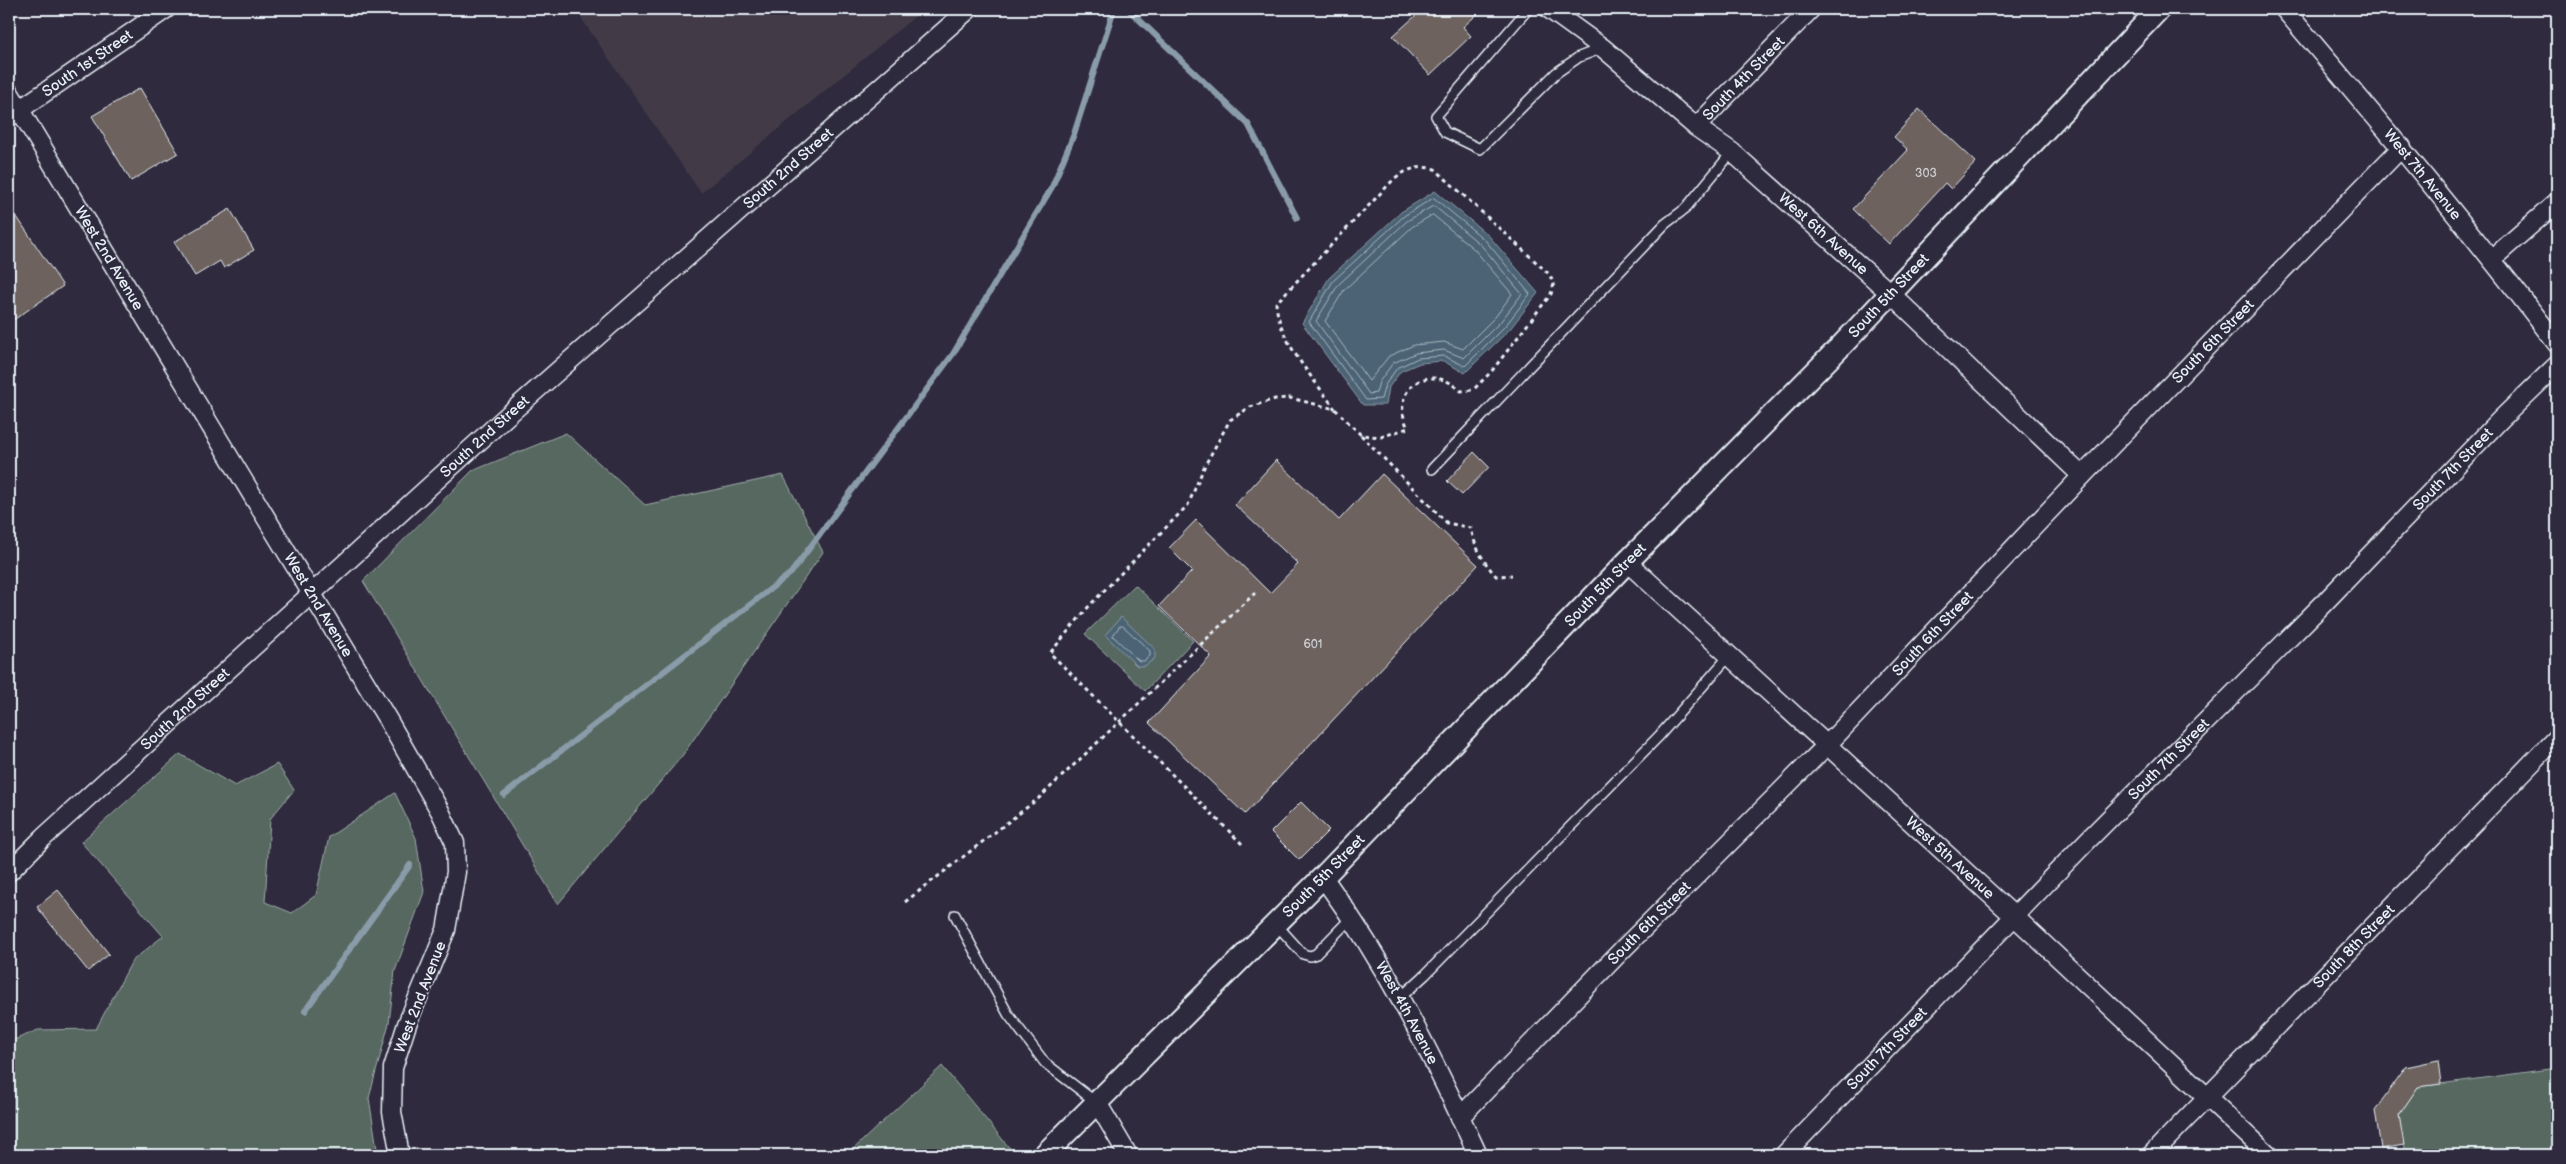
<svg xmlns="http://www.w3.org/2000/svg" width="2566" height="1164" font-family="'Balsamiq Sans',sans-serif">
	<style>
		.built { fill: #423b47 }
		.green { fill: #576860; stroke: #a0acac }
		.water { fill: #4b6374; stroke: #8a9ca9 }
		.lines { fill: none; stroke-linecap: round; stroke-linejoin: round }
		.shore { stroke: #a9b8c3; stroke-width: 1 }
		.stream { stroke: #8a9ca9; stroke-width: 6 }
		.building { fill: #6e625e; stroke: #e8f1f8 }
		.service-casing { stroke: #e8f1f8; stroke-width: 12 }
		.minor-casing { stroke: #e8f1f8; stroke-width: 21 }
		.tertiary-casing { stroke: #e8f1f8; stroke-width: 25 }
		.path { stroke: #e8f1f8; stroke-width: 3; stroke-dasharray: 4 4; stroke-linecap: butt }
		.service { stroke: #2f2a3d; stroke-width: 9 }
		.minor { stroke: #2f2a3d; stroke-width: 18 }
		.tertiary { stroke: #2f2a3d; stroke-width: 21 }
		.labels { text-anchor: middle; stroke-width: 4; stroke-linejoin: round; paint-order: stroke }
		.number-label { font-size: 12px; fill: #cacdd2 }
		.street-label { font-size: 15px; fill: #e8f1f8; stroke: #2f2a3d }
	</style>
	<rect width="100%" height="100%" fill="#2f2a3d"/>
	<filter id="ink" filterUnits="userSpaceOnUse"><feTurbulence type="fractalNoise" baseFrequency=".02" numOctaves="2"/><feDisplacementMap in="SourceGraphic" scale="10" xChannelSelector="R" yChannelSelector="G"/><feConvolveMatrix kernelMatrix="1 2 1 2 8 2 1 2 1" color-interpolation-filters="sRGB"/></filter>
	<g filter="url(#ink)">
		<path class="built" d="M575,9H924L701,193Z"/>
		<g class="green">
			<path d="M566,433L645,505L783,475L823,552L682,756L558,904L363,581L472,471Z"/>
			<path d="M1135,585L1193,641L1145,691L1085,634Z"/>
			<path d="M180,754L235,786L277,764L294,790L270,819L265,902L292,913L316,895L329,837L395,793L416,838L424,892L395,971L389,1023L369,1098L378,1155H9V1042L38,1030L96,1029L132,961L163,936L81,842Z"/>
			<path d="M942,1066L1012,1151L1007,1155H847Z"/>
			<path d="M2557,1068V1155H2405L2399,1115L2418,1087Z"/>
		</g>
		<g class="water">
			<path d="M1435,191L1489,236L1538,293L1510,329L1465,373L1443,361L1420,363L1401,371L1389,387L1386,405H1363L1302,323L1329,278L1401,212Z"/>
			<path d="M1121,617L1155,649V658L1145,666H1137L1105,635Z"/>
		</g>
		<g class="lines">
			<g class="shore">
				<path d="M1434,198L1485,240L1530,294L1506,325L1465,366L1444,356L1418,358L1397,368L1385,385L1381,399L1366,400L1309,322L1333,281L1404,216Z"/>
				<path d="M1434,206L1481,245L1522,294L1501,321L1464,358L1444,350L1416,353L1393,363L1379,382L1376,393L1369,394L1316,321L1338,285L1407,221Z"/>
				<path d="M1433,215L1475,250L1512,294L1496,316L1463,349L1444,342L1414,345L1389,356L1369,381L1325,321L1344,290L1412,227Z"/>
				<path d="M1120,626H1123L1150,651V656L1144,661H1139L1113,636Z"/>
			</g>
			<g class="stream">
				<path d="M1128,9L1248,124L1297,218"/>
				<path d="M504,795L791,573L953,354L1052,187L1074,134L1114,9"/>
				<path d="M305,1011L410,865"/>
			</g>
		</g>
		<g class="building">
			<path d="M1423,9H1483L1463,27L1471,36L1430,75L1393,36Z"/>
			<path d="M140,88L178,153L131,181L92,116Z"/>
			<path d="M1919,109L1976,162L1951,189L1945,183L1889,244L1853,209L1908,150L1894,137Z"/>
			<path d="M9,205L63,286L9,323Z"/>
			<path d="M230,209L254,250L224,268L220,261L195,276L174,242Z"/>
			<path d="M1474,452L1489,467L1462,495L1447,481Z"/>
			<path d="M1276,460L1339,520L1382,474L1478,565L1245,814L1149,723L1211,656L1159,606L1192,571L1169,548L1196,520L1270,593L1298,564L1235,505Z"/>
			<path d="M1301,802L1329,830L1299,860L1271,832Z"/>
			<path d="M58,890L109,954L88,971L37,907Z"/>
			<path d="M2438,1060L2441,1084L2418,1087L2399,1115L2404,1145L2381,1149L2375,1110L2406,1067Z"/>
		</g>
		<g class="lines">
			<defs>
				<g id="service">
					<path d="M1528,9L1436,116L1445,132L1480,149L1556,73L1579,57L1603,48"/>
					<path d="M1432,469L1665,224L1685,209L1732,152"/>
					<path d="M955,915L1008,1014L1045,1063L1097,1103"/>
					<path d="M1276,924L1303,954L1310,956L1316,954L1352,917"/>
					<path d="M1401,997L1425,975L1659,736L1730,655"/>
				</g>
				<g id="minor">
					<path id="s1" d="M1549,9L1603,48L1696,127L1732,152L1890,293L2082,476"/>
					<path id="s2" d="M2284,9C2378,119 2470,229 2557,344"/>
					<path id="s3" d="M9,92L388,720L440,811L455,843L456,872L446,930L407,1024L393,1068L392,1112L400,1155"/>
					<path id="s4" d="M9,117L166,9"/>
					<path id="s5" d="M1696,127L1811,9"/>
					<path d="M2492,259L2557,202"/>
					<path id="s6" d="M1627,562L2015,917L2269,1155"/>
					<path id="s7" d="M9,872L43,838L508,415L969,9"/>
					<path id="s8" d="M1323,877C1388,967 1432,1055 1478,1155"/>
					<path d="M1098,1104L1128,1155"/>
					<path id="s9" d="M1460,1117L1623,949L1827,745L2082,476L2402,147"/>
					<path id="s10" d="M1784,1155L2087,841L2323,604L2501,419L2557,365"/>
					<path id="s11" d="M2151,1155L2557,737"/>
				</g>
				<g id="tertiary">
					<path id="s12" d="M1044,1155L1323,877L1627,562L1842,345L2159,9"/>
				</g>
			</defs>
			<use href="#service" class="service-casing"/>
			<use href="#minor" class="minor-casing"/>
			<use href="#tertiary" class="tertiary-casing"/>
			<g class="path">
				<path d="M1361,435L1447,523L1471,528C1475,548 1483,561 1496,576L1512,575"/>
				<path d="M1242,844L1050,653L1090,605L1188,505L1205,465L1230,420L1250,407L1275,399L1290,398L1335,409L1361,435L1381,437L1408,428C1388,389 1429,360 1461,391L1473,390L1491,372L1551,294L1554,284L1549,274L1435,169C1419,165 1408,169 1395,178L1276,303C1279,342 1313,377 1335,409"/>
				<path d="M905,902L1039,798L1255,593"/>
			</g>
			<use href="#service" class="service"/>
			<use href="#minor" class="minor"/>
			<use href="#tertiary" class="tertiary"/>
		</g>
	</g>
	<g class="labels">
		<g class="number-label">
			<text x="1926" y="177">303</text>
			<text x="1313" y="648">601</text>
		</g>
		<g class="street-label">
			<text dy="5" stroke="none"><textPath href="#s4" startOffset="95">South 1st Street</textPath></text>
			<text dy="5" stroke="none"><textPath href="#s5" startOffset="68">South 4th Street</textPath></text>
			<text dy="5" stroke="none"><textPath href="#s7" startOffset="1050">South 2nd Street</textPath></text>
			<text dy="5" stroke="none"><textPath href="#s2" startOffset="216">West 7th Avenue</textPath></text>
			<text dy="5" stroke="none"><textPath href="#s1" startOffset="355">West 6th Avenue</textPath></text>
			<text dy="5" stroke="none"><textPath href="#s3" startOffset="194">West 2nd Avenue</textPath></text>
			<text dy="5" stroke="none"><textPath href="#s12" startOffset="1205">South 5th Street</textPath></text>
			<text dy="5" stroke="none"><textPath href="#s9" startOffset="1081">South 6th Street</textPath></text>
			<text dy="5" stroke="none"><textPath href="#s7" startOffset="645">South 2nd Street</textPath></text>
			<text dy="5" stroke="none"><textPath href="#s10" startOffset="958">South 7th Street</textPath></text>
			<text dy="5" stroke="none"><textPath href="#s12" startOffset="800">South 5th Street</textPath></text>
			<text dy="5" stroke="none"><textPath href="#s3" startOffset="599">West 2nd Avenue</textPath></text>
			<text dy="5" stroke="none"><textPath href="#s9" startOffset="676">South 6th Street</textPath></text>
			<text dy="5" stroke="none"><textPath href="#s7" startOffset="240">South 2nd Street</textPath></text>
			<text dy="5" stroke="none"><textPath href="#s10" startOffset="552">South 7th Street</textPath></text>
			<text dy="5" stroke="none"><textPath href="#s6" startOffset="438">West 5th Avenue</textPath></text>
			<text dy="5" stroke="none"><textPath href="#s12" startOffset="395">South 5th Street</textPath></text>
			<text dy="5" stroke="none"><textPath href="#s9" startOffset="271">South 6th Street</textPath></text>
			<text dy="5" stroke="none"><textPath href="#s11" startOffset="291">South 8th Street</textPath></text>
			<text transform="translate(420 997) rotate(-69)" y="5">West 2nd Avenue</text>
			<text dy="5" stroke="none"><textPath href="#s8" startOffset="160">West 4th Avenue</textPath></text>
			<text dy="5" stroke="none"><textPath href="#s10" startOffset="148">South 7th Street</textPath></text>
		</g>
	</g>
	<rect width="2566" height="1164" fill="none" stroke="#2f2a3d" stroke-width="30"/>
	<rect x="15" y="15" width="2536" height="1134" fill="none" stroke="#e8f1f8" stroke-width="2" filter="url(#ink)"/>
</svg>
